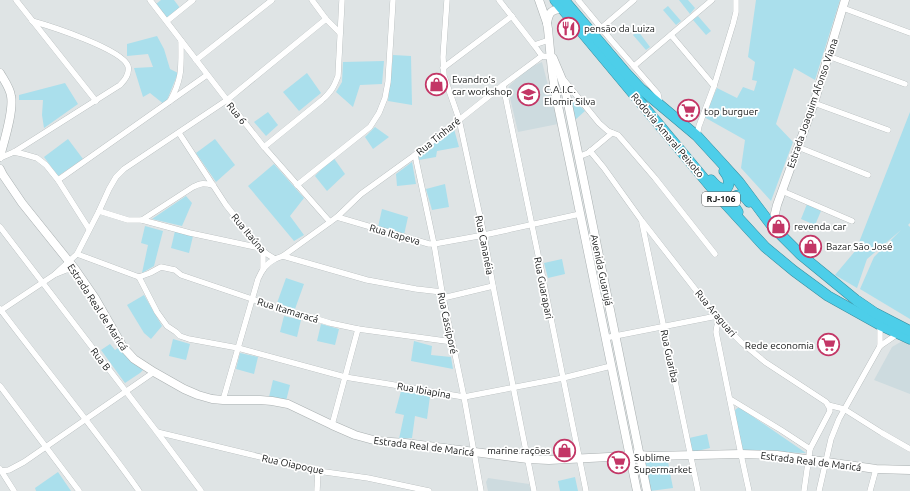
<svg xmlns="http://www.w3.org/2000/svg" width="910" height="491" font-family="Ubuntu,sans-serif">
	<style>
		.built { fill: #cddbdf }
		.green { fill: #aadfec }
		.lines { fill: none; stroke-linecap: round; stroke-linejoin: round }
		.street-casing { stroke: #aab0b1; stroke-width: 6 }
		.secondary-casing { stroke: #aab0b1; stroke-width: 9 }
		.highway-casing { stroke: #398e9f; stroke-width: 11 }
		.street { stroke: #fff; stroke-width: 5.5 }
		.secondary { stroke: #fff; stroke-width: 8 }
		.highway { stroke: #4dcee9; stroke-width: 10 }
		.labels { text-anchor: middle; stroke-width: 3.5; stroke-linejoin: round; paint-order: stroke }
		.shield { fill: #fff; stroke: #5a5c5c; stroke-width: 1 }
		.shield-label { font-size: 9px; font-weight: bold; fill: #141616 }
		.poi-label { font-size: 10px; fill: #141616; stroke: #fff; text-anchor: start }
		.street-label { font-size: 10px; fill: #141616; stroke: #fff }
	</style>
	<rect width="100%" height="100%" fill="#dfe4e5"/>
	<g class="built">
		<path d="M542,62L558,124L518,132L508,89L510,85L529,68Z"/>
		<path d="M904,340L910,343V394L874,380L892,347Z"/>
		<path d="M488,478L529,484L531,491H488L486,482Z"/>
	</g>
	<g class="green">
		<path d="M161,0H174L180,8L167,18L156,4Z"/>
		<path d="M679,0H688L695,8L690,14Z"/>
		<path d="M756,0H840L815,80L794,68L776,124L793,142L771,201L741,168L745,140L704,117L717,88L737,98L743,87L754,91L757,81L752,80L755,62L748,57Z"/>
		<path d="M668,6L681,21L676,25L663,10Z"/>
		<path d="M698,16L711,31L706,35L693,20Z"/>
		<path d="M638,31L650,47L646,50L633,35Z"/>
		<path d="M157,36L164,49L170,69L178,73L165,105L150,93L143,97L134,68L153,67L148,54L127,56V44Z"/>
		<path d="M393,55L411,56L412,105L388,101Z"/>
		<path d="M384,61L382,84L360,85L353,107L336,92L342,82L343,62Z"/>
		<path d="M307,73L321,93L299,111L283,92Z"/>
		<path d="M65,83L78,104L44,128L42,115L43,100H19V95Z"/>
		<path d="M576,102L585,111L575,120L572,103Z"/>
		<path d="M268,112L278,125L266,136L254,122Z"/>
		<path d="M910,112V223L908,225L910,227V319L860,289L874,257L901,230L867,259L857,288L835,275L856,250Z"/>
		<path d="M375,127L389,137L373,149L365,137Z"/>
		<path d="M454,129L459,147L437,151L436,157L419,160L418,155Z"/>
		<path d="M68,139L83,159L58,176L44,157Z"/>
		<path d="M215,139L235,165L216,182L196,153Z"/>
		<path d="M333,157L345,174L327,191L315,176Z"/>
		<path d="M412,162L416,184L397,186L396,174Z"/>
		<path d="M274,164L304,198L290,216L304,235L294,241L248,186Z"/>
		<path d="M445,184L449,207L432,210L426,189Z"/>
		<path d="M186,196L192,203L182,226L152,219Z"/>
		<path d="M807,204L821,211L815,225L801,219Z"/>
		<path d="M382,209L408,217L404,235L378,227Z"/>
		<path d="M145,226L163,231L154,266L142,273L148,245L141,243Z"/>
		<path d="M175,231L193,236L189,253L171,248Z"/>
		<path d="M562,259L565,274L548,278L544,263Z"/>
		<path d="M286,278L304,284L295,309L277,303Z"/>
		<path d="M144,295L162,326L151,339L144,333L127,305Z"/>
		<path d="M284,316L301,320L297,337L280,332Z"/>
		<path d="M321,324L339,329L335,345L317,341Z"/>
		<path d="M173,339L190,344L186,360L169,356Z"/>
		<path d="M414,341L432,346L431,355L451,357L453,369L411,361Z"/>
		<path d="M110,344L115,350L118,348L143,370L140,373L125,383L101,350Z"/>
		<path d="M240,353L258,357L254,374L236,369Z"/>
		<path d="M273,380L290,385L286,401L269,397Z"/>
		<path d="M401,391L430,396L427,419L415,416L412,438L399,439L404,415L395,413Z"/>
		<path d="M739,407L806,453L742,451L735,410Z"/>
		<path d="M707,434L710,448L693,452L689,438Z"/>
		<path d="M643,461L668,462L673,488L650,491Z"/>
		<path d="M58,472L71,491H36L35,488Z"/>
		<path d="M575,477L578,491H560L558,481Z"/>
	</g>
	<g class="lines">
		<defs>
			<g id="street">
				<path d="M16,0L96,101"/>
				<path d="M150,0L227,100L264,147L330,222"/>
				<path d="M312,0L326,19L340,33"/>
				<path d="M447,0L443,57L444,76L459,119L484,235L493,286L534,491"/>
				<path d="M499,0L534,45L542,56L550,57"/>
				<path d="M578,0L612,41L658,94L660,104"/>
				<path d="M843,8L910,33"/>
				<path d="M167,21L193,0"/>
				<path d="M593,35L634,0"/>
				<path d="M671,35L714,86"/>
				<path d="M534,45L549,40"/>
				<path d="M828,56L905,84"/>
				<path d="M196,60L272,0"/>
				<path d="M634,66L712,0"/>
				<path d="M443,68L512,16"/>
				<path d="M564,80L599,123L608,131L618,135L625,143L655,178L715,254"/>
				<path d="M503,85C531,220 559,356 586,491"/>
				<path d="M170,101C183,78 181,66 181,41"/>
				<path d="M814,103L888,130"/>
				<path d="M179,133L226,205L260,248L267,254L275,259L283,256L337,217L429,244H434L484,235L580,214"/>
				<path d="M697,136L699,126L714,86L733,24L736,12V0"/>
				<path d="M264,147L322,100C331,92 334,87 338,76L342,0"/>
				<path d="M798,147L868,175"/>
				<path d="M590,151L604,168L642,221L720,321L742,343L765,362L826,402C828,405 830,407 830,411L810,449L804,491"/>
				<path d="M14,152L23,154L37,158L46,165L58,180L89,229"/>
				<path d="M415,155L434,244L442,292L464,397L481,491"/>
				<path d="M578,157L588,153L612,133"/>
				<path d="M0,158L14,152L120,85C125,80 130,74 128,66C122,49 50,26 32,21"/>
				<path d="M58,180L207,75"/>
				<path d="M297,185L370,127L379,113L385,98L388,82L393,0"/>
				<path d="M782,191L852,221"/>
				<path d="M99,211L128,220H142L193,187C201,183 204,183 213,185"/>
				<path d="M337,217L361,194L415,155L503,85L542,56"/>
				<path d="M142,220L190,233L260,248"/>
				<path d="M642,223L698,491"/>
				<path d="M0,227L157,432L201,491"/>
				<path d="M77,254L139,277L150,273L161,267L175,270L181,275L252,299L277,309L304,315L330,323L358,329L453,342"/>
				<path d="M283,256L367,280L416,289L442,292"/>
				<path d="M263,269V251"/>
				<path d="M56,274L66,270L75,269"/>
				<path d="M139,277L157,312L167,326L176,332L180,336L189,339L238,348L345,377L388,384L464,397L563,378L611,366"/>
				<path d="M443,298L493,286"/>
				<path d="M0,309C46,370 95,429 139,491"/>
				<path d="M0,311L54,275L77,254L99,211L109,189L116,177L124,169L227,100L326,19"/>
				<path d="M720,321L717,326L716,332C727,385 737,438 749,491"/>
				<path d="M605,338L717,316"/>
				<path d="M880,346V325"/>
				<path d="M0,386L79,491"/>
				<path d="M730,399L781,430L810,449"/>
				<path d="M223,400L258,279C262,270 266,264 275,259"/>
				<path d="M828,405L844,409L882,433L910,449"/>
				<path d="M332,425L358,329"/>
				<path d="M157,432L248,454L318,471L368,478L429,491"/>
				<path d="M0,469L14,491"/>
				<path d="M2,471L9,470L24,462L154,372"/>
				<path d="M317,491L318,471"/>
				<path d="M819,491L831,439L839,419L880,346L899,333"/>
				<path d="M870,491L876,469"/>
			</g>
			<g id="secondary">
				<path d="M539,0L547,23L548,29L552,71L555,91L637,491"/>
				<path d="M547,23C549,12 551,10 561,9"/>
				<path d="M553,58L561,77L565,89L647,491"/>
				<path d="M0,73C4,80 10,88 11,96C14,111 4,141 0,157"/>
				<path d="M0,169L3,175L22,203L75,269L95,298L123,347L134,359L154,372L184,389L198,395L212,399L223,400H260L272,401L288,404L332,425L355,435L377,441L405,443L528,459L549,460L629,456"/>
				<path d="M772,226L777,205L814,103L845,0"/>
				<path d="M638,452L639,455L653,456L741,454L777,455L876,469L910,470"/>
			</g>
			<g id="highway">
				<path d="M555,0L721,199L765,247L794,271L828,296L880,325L910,339"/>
				<path d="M564,0L626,73L641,89L697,136L719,160L739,182L772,226L801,255L856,300L875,313L910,331"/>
				<path d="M711,180C716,186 720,190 727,188C731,182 728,176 724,171"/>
				<path d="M738,212L732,203L734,197C741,192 745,197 749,202"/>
			</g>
		</defs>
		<use href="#street" class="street-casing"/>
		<use href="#secondary" class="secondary-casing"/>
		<use href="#highway" class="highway-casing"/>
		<use href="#street" class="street"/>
		<use href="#secondary" class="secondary"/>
		<use href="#highway" class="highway"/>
	</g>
	<defs>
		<symbol id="restaurant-ring" viewBox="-11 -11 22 22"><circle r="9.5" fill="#fff" stroke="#c33666" stroke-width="1.5"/><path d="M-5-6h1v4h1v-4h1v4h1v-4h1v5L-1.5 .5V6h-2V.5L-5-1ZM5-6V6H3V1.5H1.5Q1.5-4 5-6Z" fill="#c33666"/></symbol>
		<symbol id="shop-ring" viewBox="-11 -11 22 22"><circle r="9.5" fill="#fff" stroke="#c33666" stroke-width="1.5"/><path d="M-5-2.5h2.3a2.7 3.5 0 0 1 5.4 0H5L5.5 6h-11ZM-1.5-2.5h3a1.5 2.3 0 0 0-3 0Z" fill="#c33666"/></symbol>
		<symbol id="school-ring" viewBox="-11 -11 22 22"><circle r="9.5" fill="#fff" stroke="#c33666" stroke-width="1.5"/><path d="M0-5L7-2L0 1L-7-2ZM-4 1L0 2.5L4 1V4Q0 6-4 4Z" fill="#c33666"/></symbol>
		<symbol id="supermarket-ring" viewBox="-11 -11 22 22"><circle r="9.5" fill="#fff" stroke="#c33666" stroke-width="1.5"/><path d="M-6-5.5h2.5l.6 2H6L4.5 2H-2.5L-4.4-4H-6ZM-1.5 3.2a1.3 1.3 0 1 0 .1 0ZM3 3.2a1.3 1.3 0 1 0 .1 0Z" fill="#c33666"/></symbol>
	</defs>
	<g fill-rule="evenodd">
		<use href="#restaurant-ring" x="556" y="16" width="25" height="25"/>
		<use href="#shop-ring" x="424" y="72" width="25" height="25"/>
		<use href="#school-ring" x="516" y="82" width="25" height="25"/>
		<use href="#supermarket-ring" x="676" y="98" width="25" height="25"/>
		<use href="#shop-ring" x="766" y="214" width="25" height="25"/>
		<use href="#shop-ring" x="798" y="234" width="25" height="25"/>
		<use href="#supermarket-ring" x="816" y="332" width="25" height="25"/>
		<use href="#shop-ring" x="552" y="438" width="25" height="25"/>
		<use href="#supermarket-ring" x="606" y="450" width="25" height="25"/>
	</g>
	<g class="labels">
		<rect class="shield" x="702" y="192" width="38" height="14" rx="3"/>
		<g class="shield-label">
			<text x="721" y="202">RJ-106</text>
		</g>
		<g class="poi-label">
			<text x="584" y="32">pensão da Luiza</text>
			<text x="452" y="83">Evandro's<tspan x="452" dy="12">car workshop</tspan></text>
			<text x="544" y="93">C.A.I.C.<tspan x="544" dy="12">Elomir Silva</tspan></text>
			<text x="704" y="115">top burguer</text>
			<text x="794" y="230">revenda car</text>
			<text x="826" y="250">Bazar São José</text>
			<text x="814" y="349" text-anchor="end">Rede economia</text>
			<text x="550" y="454" text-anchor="end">marine rações</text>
			<text x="634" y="461">Sublime<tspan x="634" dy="12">Supermarket</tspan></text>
		</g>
		<g class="street-label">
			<text transform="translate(812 103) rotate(-71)" y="4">Estrada Joaquim Afonso Viana</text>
			<text transform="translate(237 113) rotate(51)" y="4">Rua 6</text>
			<text transform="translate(668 135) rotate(50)" y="4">Rodovia Amaral Peixoto</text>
			<text transform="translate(438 136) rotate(-39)" y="4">Rua Tinharé</text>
			<text transform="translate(249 233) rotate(50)" y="4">Rua Itaúna</text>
			<text transform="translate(395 234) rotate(16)" y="4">Rua Itapeva</text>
			<text transform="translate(485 245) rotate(79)" y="4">Rua Cananéia</text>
			<text transform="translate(602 270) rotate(78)" y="4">Avenida Guarujá</text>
			<text transform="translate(544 288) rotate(79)" y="4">Rua Guarapari</text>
			<text transform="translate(98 307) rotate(57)" y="4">Estrada Real de Maricá</text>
			<text transform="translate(288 310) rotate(17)" y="4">Rua Itamaracá</text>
			<text transform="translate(716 313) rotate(50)" y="4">Rua Araguari</text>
			<text transform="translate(448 323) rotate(78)" y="4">Rua Cassiporé</text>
			<text transform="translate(670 356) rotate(78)" y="4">Rua Guariba</text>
			<text transform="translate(101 359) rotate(53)" y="4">Rua B</text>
			<text transform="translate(424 390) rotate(10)" y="4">Rua Ibiapina</text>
			<text transform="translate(424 446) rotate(7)" y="4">Estrada Real de Maricá</text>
			<text transform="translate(811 461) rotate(7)" y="4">Estrada Real de Maricá</text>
			<text transform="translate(293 464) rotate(12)" y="4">Rua Oiapoque</text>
		</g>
	</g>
</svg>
